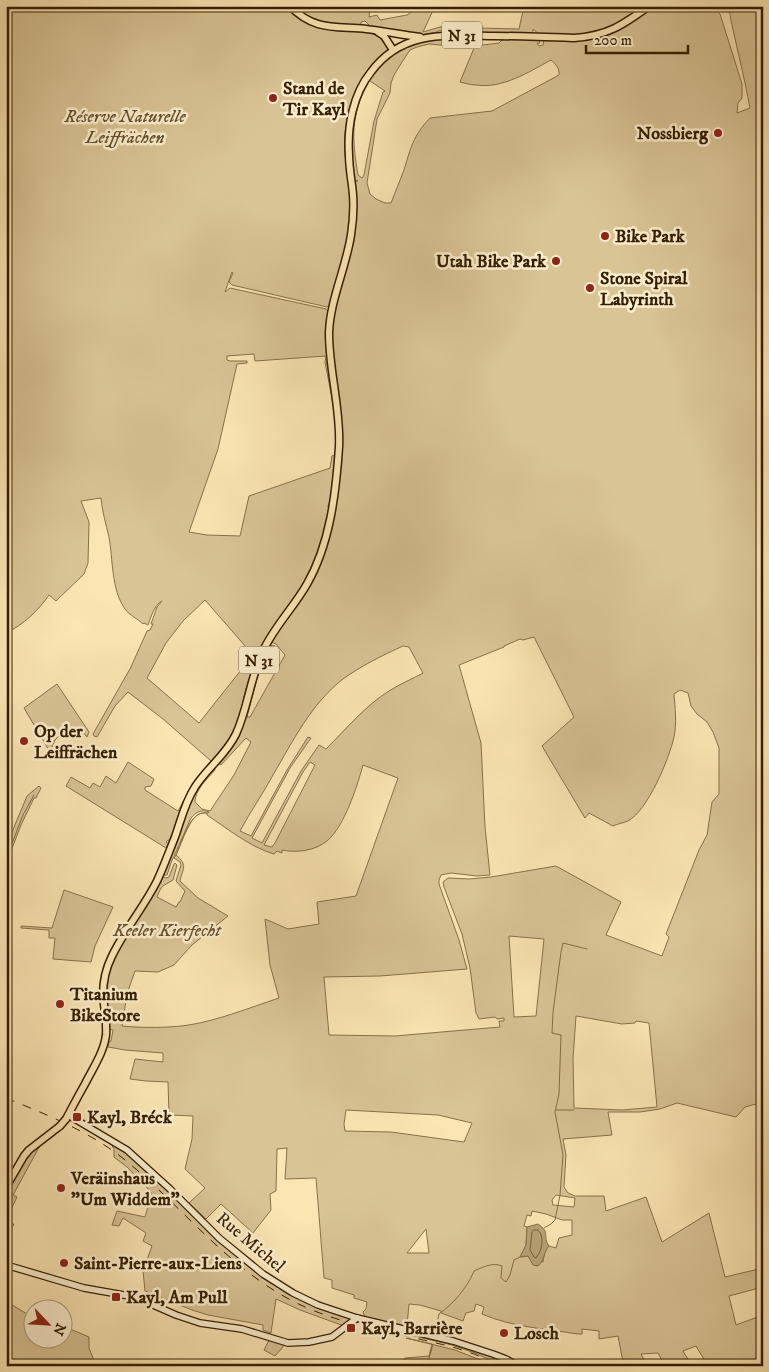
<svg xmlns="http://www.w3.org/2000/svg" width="769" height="1372" font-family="'IM FELL DW Pica',serif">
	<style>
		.green { fill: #d9c495; stroke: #87714a; fill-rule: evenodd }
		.water { fill: #b8a276; stroke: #846d47 }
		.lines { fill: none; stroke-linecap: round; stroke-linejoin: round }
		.shore { stroke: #76603b; stroke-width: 1 }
		.stream { stroke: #846d47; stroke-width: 1 }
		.secondary-casing { stroke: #351e00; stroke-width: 8 }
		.primary-casing { stroke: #351e00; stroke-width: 9 }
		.secondary { stroke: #fcefce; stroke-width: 5.5 }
		.primary { stroke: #fbe6b3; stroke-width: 6 }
		.rail { stroke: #351e00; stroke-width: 1; stroke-dasharray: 9 9; stroke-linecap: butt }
		.primary-bridge-casing { stroke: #351e00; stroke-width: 9; stroke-linecap: butt }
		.primary-bridge { stroke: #fbe6b3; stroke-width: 6 }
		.poi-dot { fill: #8f2418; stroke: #fcefce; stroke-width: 2 }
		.labels { text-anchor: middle; stroke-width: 5; stroke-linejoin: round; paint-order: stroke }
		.shield { fill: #fcefce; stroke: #715d3e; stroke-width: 1 }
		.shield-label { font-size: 16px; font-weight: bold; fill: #351e00 }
		.poi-label { font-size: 18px; font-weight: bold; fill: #351e00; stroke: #fcefce; text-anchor: start }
		.park-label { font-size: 18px; font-style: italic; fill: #66502d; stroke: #fcefce }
		.street-label { font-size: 18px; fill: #351e00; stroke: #fcefce }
	</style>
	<rect width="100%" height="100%" fill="#fbe6b3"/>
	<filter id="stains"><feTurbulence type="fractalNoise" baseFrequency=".004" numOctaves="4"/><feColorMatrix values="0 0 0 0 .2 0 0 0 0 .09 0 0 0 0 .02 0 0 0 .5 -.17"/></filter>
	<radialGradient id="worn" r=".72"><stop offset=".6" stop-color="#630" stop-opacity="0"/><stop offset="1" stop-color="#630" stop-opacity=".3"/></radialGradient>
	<g class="green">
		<path d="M6,6H283C293,15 303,23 315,27C333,34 386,24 388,50C382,56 375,62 369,69C351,92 342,126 345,156C346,162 348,168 349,174C351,189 351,205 350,220C348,250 338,277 330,305L327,307L232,285L229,282L233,273L232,272L225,292L230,288L326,309L328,311L327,331L329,362H327V365H329L337,425L334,482H332V485H333L330,505H328V507L330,508L326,528H324L323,531L324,532C321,544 319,557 313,569C303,591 286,610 272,631C261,648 253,667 247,687L246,688L239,719L235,731L221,754L197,780L189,792L171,841L168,840L166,842L169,844L166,848L66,786L71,777L90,788L93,783L100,787L106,776L116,783L128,762L154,779L151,786L145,787V790L178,811L193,784L211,761L163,719L128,692L115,706L97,737L94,736L93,734L131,667L147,631L150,630L153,624H151L157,607L162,601C154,605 151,617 148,625L144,623L143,624C138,619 129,615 125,609C111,589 113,559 109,537C106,524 102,511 101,498L81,501L89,522L88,563L84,574L56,601L49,595C38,611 23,625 6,633ZM254,354L255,361L326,356L325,362L337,425L335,455L332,456L330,468L249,496L240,536L207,535L189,532L218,449L237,364L247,363V361H230L227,360V356ZM205,600L253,655L199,723L147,678L166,643L183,621Z"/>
		<path d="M294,6H370L369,17L377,15L380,20L407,15L421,6H435L423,32L440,27L519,29L524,6H645L618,25L585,36L540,35L533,29V35L451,33L449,30L438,31L437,32L421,35L372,28L365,21L361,22V25L358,26L334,25L309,19Z"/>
		<path d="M654,6H711L720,14L742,84V98L738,103L737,113L750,108C745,80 738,53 732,25C730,19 731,12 727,6H763V1108L756,1104L745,1107L736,1117L677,1103L660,1109L640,1112H608L612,1135L563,1139L566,1155L564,1187L568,1193L575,1196H604L606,1211L646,1197L662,1242L709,1213L725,1277L763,1268V1287L729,1296L736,1325L763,1315V1366H752L750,1363L738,1366H708L696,1346L683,1351L692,1366H665L658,1353L641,1354L647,1366H626L622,1357L618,1336L599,1339V1331L582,1329V1334H578C546,1329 512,1327 482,1314L484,1307L476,1304L474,1311L466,1313L463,1321L441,1313V1311L420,1305L409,1304L407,1326L365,1317L363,1312L366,1309L367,1302L354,1298V1295L332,1288V1280L324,1278L316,1178L285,1179L287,1148L277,1149L276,1191L270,1194L271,1210L253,1233L221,1204L206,1219L189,1203L205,1188L185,1169L192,1139L193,1116L169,1115L168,1082L146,1081L130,1079L135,1059L163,1062V1053L125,1050L108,1047L109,1042L111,1041L113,1030L109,1029C107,1015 105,1000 106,986C109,956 131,932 146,906C151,897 156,888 160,879L164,877L166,878L169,877L174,864L175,863L177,865L173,880C162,887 162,884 157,897L176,907L179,902H180L185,891L176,881L181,865L180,862L174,858C182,846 188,809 208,813L209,812C201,809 196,812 191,818L171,863L167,875H163V873L192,795L214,767L215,770C207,779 195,790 195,802L202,809L210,811L234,775L251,742L246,738L221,765L218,763L239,731H241L242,729L240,727L256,670L269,645L275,646L258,675L247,717H250L285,655L276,644L271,642L275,633L312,581L323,557L329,540L341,429L343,425L341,424L331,330L334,311L348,261L354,183L358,181L354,179C348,144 350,113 367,82H369C350,115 352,139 358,175L362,178L364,175L374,121L383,92L385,91L370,81L368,79C395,46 413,41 454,37L458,42L464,45H483L499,43L504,38L539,39L540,43H537L539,46L543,45L544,39C560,40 576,42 591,39C612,34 636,19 654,6ZM429,44L474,48L460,82C465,83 470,85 476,85C502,89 529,72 551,60C555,63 560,69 559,75L492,111L430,118C413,136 411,147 404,170C400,181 395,192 391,203H385L376,199L370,194L367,183L377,119L390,93L391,83L394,75L402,62L410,50L417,47ZM534,637L574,717L542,746L585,818L589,813L613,826C617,824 623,823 628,821C648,810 669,759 674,737C677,723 675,707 674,694L680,690L688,693L691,706L697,714L707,722L713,732L719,748V794L712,802L707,835L699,850L666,934L669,937L662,956L606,935L621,902L556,866L491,877L469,879L448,878L443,882L444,887L462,934L470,968L476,1013L479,1019L495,1017L497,1019L504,1018V1021H499L500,1027L395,1036L329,1035L324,977L380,976L467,969L459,940L439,884V880L441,875L451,873L477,876L490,875L485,827L481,743L459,665L504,647V646L520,639L523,640ZM403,646L409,647L423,673C412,679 400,684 389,691C365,706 346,729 326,749L319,745L301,771L262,843L252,838L290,768L311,738L308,737L287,770L251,836L240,831C250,812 263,794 273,775C293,741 311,704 343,679C361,666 383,655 403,646ZM310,762L315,765L275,843L272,847L264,845L303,772ZM363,765L398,778L356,896L317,902L319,924L288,929L265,919L270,965L279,998C249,1008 219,1020 189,1025C169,1028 142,1028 122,1026L127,994L135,971L158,972L174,965L192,945L228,916L198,898L180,881C183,868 188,865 176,855C181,845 189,819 199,814C202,813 203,813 207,813V815C228,829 250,847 274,854L277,851L282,853V850C296,853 315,851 327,841C344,827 357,787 363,765ZM509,936L544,939L536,1016L514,1017ZM576,1016L622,1024L635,1023L636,1021L649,1023L657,1107L622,1110L574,1108L573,1059ZM346,1110L438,1115L472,1123L464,1142L391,1132L345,1131L344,1124ZM556,1195L575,1198L574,1207L553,1205L552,1200ZM532,1211L546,1214L562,1220H572V1235L559,1238L556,1248L549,1246L545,1250L543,1262L528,1256L521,1257L526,1245L527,1227L524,1226L527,1215L531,1216ZM426,1229L429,1253H407Z"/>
		<path d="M57,684L89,732L87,737L82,731L66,729L55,740L50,752L24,708Z"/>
		<path d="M39,786L41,788L36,798H34L21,825L6,864V824L12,832L27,796Z"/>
		<path d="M64,890L113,907L95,946L91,962L53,959L55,938H49V930L21,928V926L52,928Z"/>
		<path d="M42,1142L13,1195L17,1197L8,1216L14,1225L6,1233V1193L26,1158Z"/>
		<path d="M113,1143L124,1150L265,1277L350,1318L351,1320L344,1326L300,1310L276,1299L271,1333L263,1330V1325L208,1315L192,1310L145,1291L143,1271L152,1246L143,1241L146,1233L123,1218L119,1226L112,1225L117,1211L145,1217L152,1193L127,1167L114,1157V1149L111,1144Z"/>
		<path d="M9,1303L32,1317V1340H62L63,1326L89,1337V1348L95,1363L91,1366H6V1307Z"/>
		<path d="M356,1322L435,1336L518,1366H503L475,1353L452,1345Z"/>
		<path d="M406,1338L455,1350L496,1366H368L404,1360L405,1358L429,1356L432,1344Z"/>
		<path d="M269,1340L283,1344V1347L275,1356L264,1350Z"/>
		<path d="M590,1361L587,1366H525L526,1363H573Z"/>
	</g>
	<path class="water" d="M538,1224C551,1233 542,1236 549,1246C543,1253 545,1260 538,1266L533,1265L528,1256L520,1257L526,1245L527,1227Z"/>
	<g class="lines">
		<path class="shore" d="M534,1230H538C545,1237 542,1251 536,1258L534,1257L530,1250L532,1232Z"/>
		<g class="stream">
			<path d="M6,859L23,815L34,795"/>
			<path d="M556,1110H574"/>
			<path d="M544,1228L551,1224L555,1220L560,1195L563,1155L555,1112L559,1094L561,1035L552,1033L553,1012L561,952L563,943L587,949"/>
			<path d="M435,1333L439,1314C454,1303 467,1288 474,1271C483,1267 493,1262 502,1266L501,1278L506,1282L510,1275L514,1260L520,1257"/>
			<path d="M427,1366L433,1344"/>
		</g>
		<defs>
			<g id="secondary">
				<path d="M68,1115L127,1150L170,1189L219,1238L263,1274L293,1293L318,1305L357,1318L453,1341L493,1354L506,1359L518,1366"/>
				<path d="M6,1265L84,1288L135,1297L176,1315L200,1323L242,1329L288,1343L309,1342L332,1337L357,1318"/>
			</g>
			<g id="primary">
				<path d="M290,6C314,31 335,26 366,29C384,31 402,35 420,37"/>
				<path d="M378,32L384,36L393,50"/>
				<path d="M66,1119C72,1108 78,1096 85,1084C93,1068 104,1052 106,1035C107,1021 104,1008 103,995C103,981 106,968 112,956C125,929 144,907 157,881C164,866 169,852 175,837C181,820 185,802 195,787C207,768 226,755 236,734C248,708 250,678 263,651C274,627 294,607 307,584C330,544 336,493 339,447C341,409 329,372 329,333C330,300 346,268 351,235C353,222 354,208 353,195C352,182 349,168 349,155C347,127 353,94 371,72C402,30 447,35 493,36C520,36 547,37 574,38C607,36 623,25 649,6"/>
				<path d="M6,1187L24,1156L29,1150L60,1126"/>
			</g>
		</defs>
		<use href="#secondary" class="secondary-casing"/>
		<use href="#primary" class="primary-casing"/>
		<use href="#secondary" class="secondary"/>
		<use href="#primary" class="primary"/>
		<path class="rail" d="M6,1098C45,1114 86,1130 120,1156C175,1199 219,1258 280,1294C333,1326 397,1332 456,1348L474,1354L500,1366"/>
		<defs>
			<path id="primary-bridge" d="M60,1126L66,1119"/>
		</defs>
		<use href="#primary-bridge" class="primary-bridge-casing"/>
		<use href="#primary-bridge" class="primary-bridge"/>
	</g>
	<g class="poi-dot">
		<circle cx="273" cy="98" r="5"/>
		<circle cx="718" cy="133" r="5"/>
		<circle cx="605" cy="236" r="5"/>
		<circle cx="556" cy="261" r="5"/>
		<circle cx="590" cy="288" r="5"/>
		<circle cx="24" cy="741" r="5"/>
		<circle cx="60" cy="1004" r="5"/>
		<rect x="72" y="1112" width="10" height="10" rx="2.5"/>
		<circle cx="61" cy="1188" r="5"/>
		<circle cx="64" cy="1263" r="5"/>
		<rect x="111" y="1292" width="10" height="10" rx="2.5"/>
		<rect x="346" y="1323" width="10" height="10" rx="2.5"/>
		<circle cx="504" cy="1333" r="5"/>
	</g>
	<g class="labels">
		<g class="shield">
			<rect x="442" y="21.5" width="40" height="27" rx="4"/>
			<rect x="239" y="646.5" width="40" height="27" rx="4"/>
		</g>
		<g class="shield-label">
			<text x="462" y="41">N 31</text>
			<text x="259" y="666">N 31</text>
		</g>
		<g class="poi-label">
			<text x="283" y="94">Stand de<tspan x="283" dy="21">Tir Kayl</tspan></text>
			<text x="708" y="139" text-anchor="end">Nossbierg</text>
			<text x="615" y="242">Bike Park</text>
			<text x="546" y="267" text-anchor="end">Utah Bike Park</text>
			<text x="600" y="284">Stone Spiral<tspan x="600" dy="21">Labyrinth</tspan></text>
			<text x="34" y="737">Op der<tspan x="34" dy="21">Leiffrächen</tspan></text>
			<text x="70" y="1000">Titanium<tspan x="70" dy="21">BikeStore</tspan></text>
			<text x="87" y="1123">Kayl, Bréck</text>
			<text x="71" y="1184">Veräinshaus<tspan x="71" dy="21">"Um Widdem"</tspan></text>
			<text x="74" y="1269">Saint-Pierre-aux-Liens</text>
			<text x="126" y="1303">Kayl, Am Pull</text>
			<text x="361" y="1334">Kayl, Barrière</text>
			<text x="514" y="1339">Losch</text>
		</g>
		<g class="park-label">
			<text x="125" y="122">Réserve Naturelle<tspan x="125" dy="21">Leiffrächen</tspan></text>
			<text x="167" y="936">Keeler Kierfecht</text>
		</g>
		<g class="street-label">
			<text transform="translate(251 1242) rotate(40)" y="6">Rue Michel</text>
		</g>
	</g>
	<rect width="769" height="1372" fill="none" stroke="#fbe6b3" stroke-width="25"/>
	<rect x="8" y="8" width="754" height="1357" fill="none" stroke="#351e00" stroke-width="2.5"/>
	<rect x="12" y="12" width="744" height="1347" fill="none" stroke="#351e00"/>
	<g transform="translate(48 1324) rotate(115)"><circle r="24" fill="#fcefce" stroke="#ac9b7c"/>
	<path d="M0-4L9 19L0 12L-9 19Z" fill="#8f2418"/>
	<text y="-8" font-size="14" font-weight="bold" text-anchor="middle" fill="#351e00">N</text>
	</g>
	<path d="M586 45v8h102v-8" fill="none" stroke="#351e00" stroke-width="2.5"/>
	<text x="594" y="45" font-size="15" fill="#351e00" stroke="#fcefce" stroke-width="4" paint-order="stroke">200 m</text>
	<rect width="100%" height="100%" filter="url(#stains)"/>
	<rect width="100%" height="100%" fill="url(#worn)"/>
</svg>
